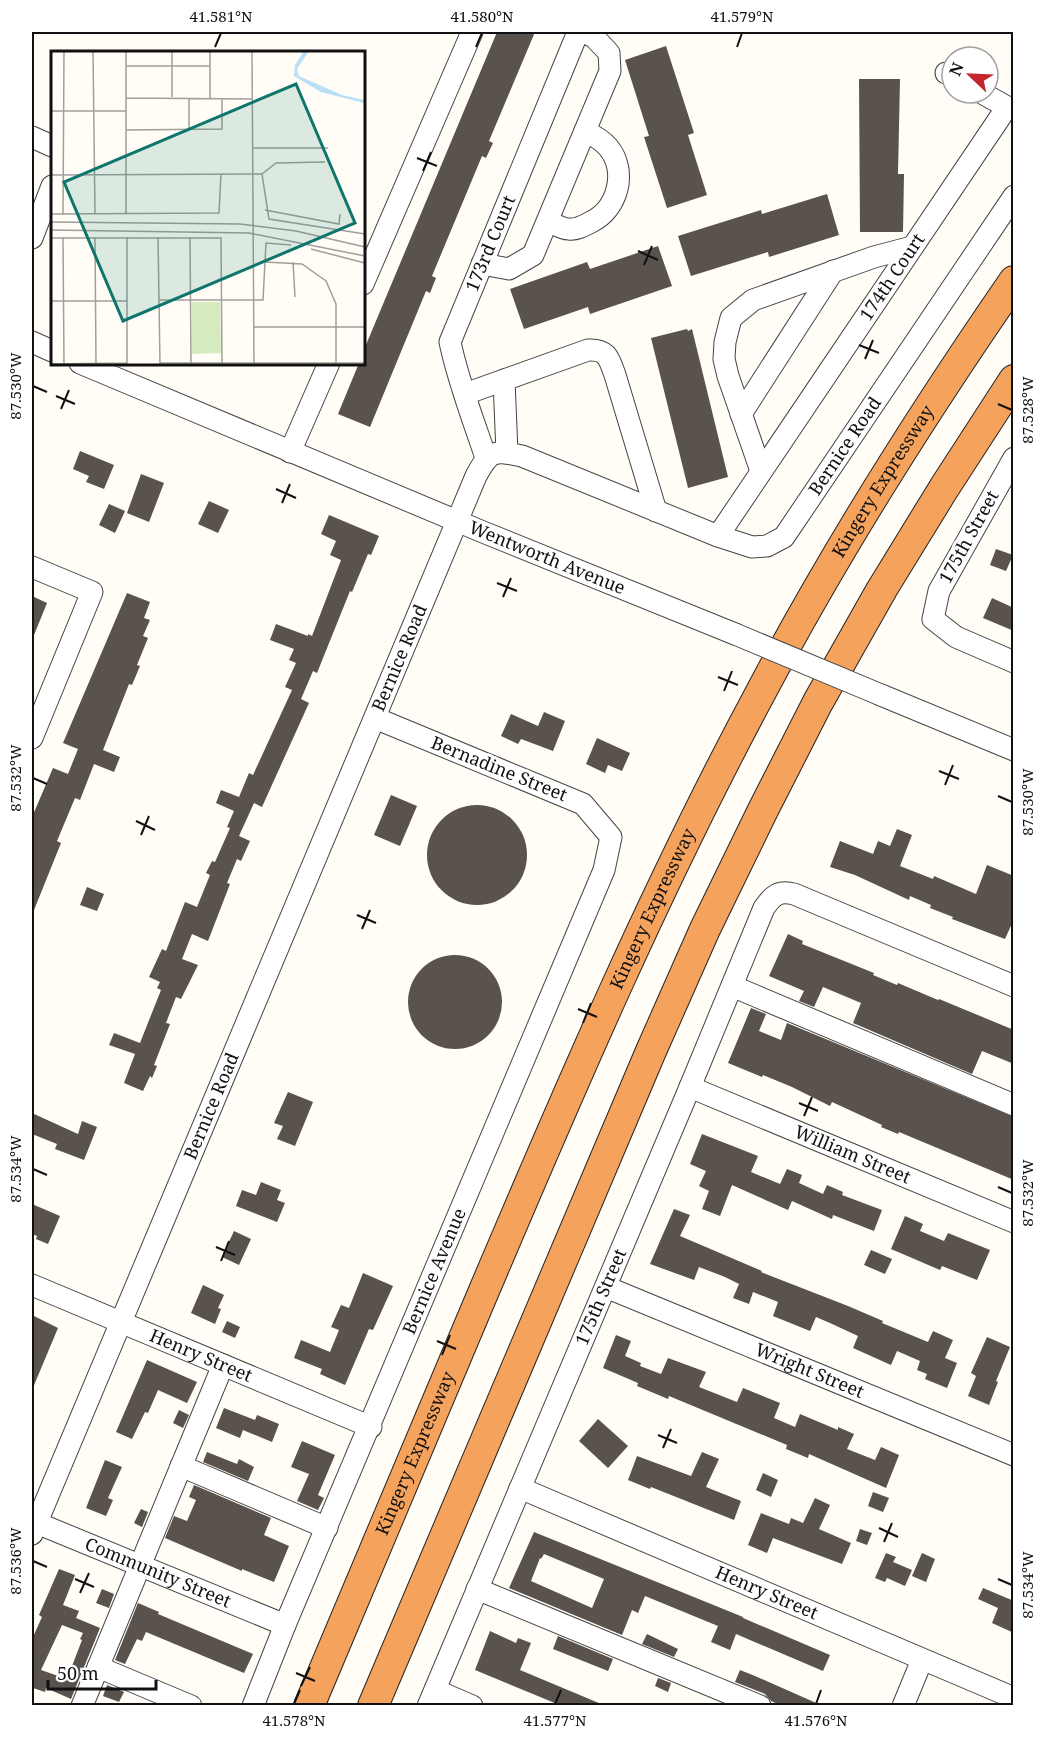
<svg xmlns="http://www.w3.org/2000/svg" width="1045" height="1737" font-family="'Noto Serif',serif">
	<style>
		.building { fill: #5a524d; fill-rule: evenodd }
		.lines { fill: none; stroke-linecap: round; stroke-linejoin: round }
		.minor-casing { stroke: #444; stroke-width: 23 }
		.highway-casing { stroke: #222; stroke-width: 32 }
		.minor { stroke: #fff; stroke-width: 21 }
		.highway { stroke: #f5a25d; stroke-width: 30 }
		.minor-bridge-casing { stroke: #444; stroke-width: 23; stroke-linecap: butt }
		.minor-bridge { stroke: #fff; stroke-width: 21 }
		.ticks { fill: none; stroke: #111; stroke-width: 2 }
		.labels { text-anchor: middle; stroke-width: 6; stroke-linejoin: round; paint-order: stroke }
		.street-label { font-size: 18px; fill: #111; stroke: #fff }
		.inset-road { fill: none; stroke: #a09f9a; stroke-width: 1.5 }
		.view { fill: #0f766e; fill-opacity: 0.15; stroke: #0f766e; stroke-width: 3 }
		.inset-edge { fill: none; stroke: #111; stroke-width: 3 }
		.neatline { fill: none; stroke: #111; stroke-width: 2 }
		.ticks-label { font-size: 15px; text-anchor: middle; fill: #111 }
	</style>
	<rect width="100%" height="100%" fill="#fffdf5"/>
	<g class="building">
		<path d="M497,32H535L489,141L493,143L486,158L482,156L432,276L436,278L430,293L426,291L370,427L338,414L359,363H363V352Z"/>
		<path d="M666,46L694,133L688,135L707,195L667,208L644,137L649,136L625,60Z"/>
		<path d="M859,79H900L898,174H904L903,232H860Z"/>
		<path d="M827,194L839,235L769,257L768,252L691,276L678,236L761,210L762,214Z"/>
		<path d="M658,246L672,286L590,314L588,307L524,329L510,289L587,262L590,269Z"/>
		<path d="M687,329L688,331L692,329L728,477L688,488L651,338Z"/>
		<path d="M80,451L114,465L104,489L86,482L89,476L73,469Z"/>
		<path d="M141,474L164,483L149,522L127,513Z"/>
		<path d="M209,501L229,510L218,533L198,524Z"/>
		<path d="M109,504L125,511L115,533L99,525Z"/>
		<path d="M329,515L379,536L371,555L368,554L352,592L350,591L317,673L313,671L301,699L309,703L262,807L254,803L239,836L250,841L241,861L237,859L227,883L230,884L208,941L192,934L182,959L198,965L181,999L176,997L166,1023L170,1024L154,1065L157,1066L152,1078L150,1076L143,1091L124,1083L135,1054L109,1045L114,1033L140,1043L161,990L157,988L160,982L149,977L162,949L166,951L185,902L197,907L210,875L206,873L212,861L215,862L230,828L227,827L234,811L216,803L221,790L239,797L249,773L253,775L292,690L285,687L296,663L289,660L294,649L270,640L276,624L308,636V634L312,636L341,560L330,555L336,541L321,534Z"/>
		<path d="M996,549L1013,555L1006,571L990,565Z"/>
		<path d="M127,593L150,602L144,618L150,620L143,636L148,638L137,665L140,666L132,685L129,684L103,750L120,757L114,772L94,764L80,800L75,798L57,841L61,843L32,915V817L53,768L68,774L78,749L63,743Z"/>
		<path d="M32,596L47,603L32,640Z"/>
		<path d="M992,598L1014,608V631L983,618Z"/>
		<path d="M544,712L565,721L553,751L521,739L518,744L501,736L511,714L538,726Z"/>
		<path d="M597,738L630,753L622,771L608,765L605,773L586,764Z"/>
		<path d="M391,795L417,806L400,846L374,835Z"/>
		<circle cx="477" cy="855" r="50"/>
		<path d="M897,829L912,835L900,866L933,879L934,876L976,894L987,865L1014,876V919L1005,939L952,919L953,917L930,908L931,905L910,896L909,900L855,875L830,867L840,841L873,854L878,841L890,846Z"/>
		<path d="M87,887L104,894L97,911L80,905Z"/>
		<path d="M788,934L803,941L802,944L874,973L873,975L897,985L898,983L938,1000L939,999L1014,1030V1064L982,1051L972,1074L853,1023L861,1003L823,987L814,1007L799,1001L804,991L769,976Z"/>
		<circle cx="455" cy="1002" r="47"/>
		<path d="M751,1008L766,1014L759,1031L781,1040L787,1023L1014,1117V1180L899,1132L898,1134L881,1127L882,1125L832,1102L830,1106L792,1087L763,1075L762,1077L728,1063Z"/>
		<path d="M288,1092L313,1102L295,1146L277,1139L283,1126L274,1123Z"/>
		<path d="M32,1113L78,1134L82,1121L97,1127L84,1160L55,1149L57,1144L32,1134Z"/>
		<path d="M702,1134L758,1156L751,1172L780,1184L787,1169L802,1175L799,1183L823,1194L827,1185L843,1192L842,1195L882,1210L874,1231L833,1215L832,1219L792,1201L788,1210L732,1185L720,1216L702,1209L709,1191L699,1186L706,1171L690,1164Z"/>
		<path d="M261,1182L281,1190L277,1200L285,1203L277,1222L236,1206L242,1190L256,1195Z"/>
		<path d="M32,1204L60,1216L48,1244L36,1239L37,1236L32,1234Z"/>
		<path d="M674,1209L690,1215L680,1236L762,1271L761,1272L848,1306L883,1321L882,1323L928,1342L933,1331L953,1340L945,1358L957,1363L947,1388L925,1379L927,1374L917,1370L920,1361L897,1351L891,1365L853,1348L858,1336L830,1323L816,1317L810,1331L773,1316L778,1302L753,1292L749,1304L733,1298L739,1284L725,1277L699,1267L694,1280L650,1264Z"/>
		<path d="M905,1216L923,1224L920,1231L944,1241L948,1233L990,1250L977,1280L942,1266L940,1270L891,1249Z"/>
		<path d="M234,1231L251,1239L239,1265L222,1257Z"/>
		<path d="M871,1250L892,1259L885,1274L864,1265Z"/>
		<path d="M363,1273L393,1286L373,1330L369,1329L345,1385L320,1374L322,1369L294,1358L301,1340L330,1352L339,1330L331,1327L341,1305L349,1308Z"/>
		<path d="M203,1285L224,1295L218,1308L221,1309L215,1324L191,1313Z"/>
		<path d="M32,1315L58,1328L32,1390Z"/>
		<path d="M227,1321L240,1327L235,1338L222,1332Z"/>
		<path d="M616,1335L631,1341L625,1356L641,1363L640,1366L661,1374L668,1358L706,1372L699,1387L737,1402L743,1388L780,1403L774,1418L795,1427L800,1414L838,1430V1427L854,1434L847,1449L875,1460L881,1447L899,1455L886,1488L809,1454L808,1458L786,1449L787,1445L669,1396L668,1399L637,1386L638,1383L603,1368Z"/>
		<path d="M987,1337L1010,1347L996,1381L998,1382L989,1405L968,1396L976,1376L971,1373Z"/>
		<path d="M147,1360L197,1382L187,1403L158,1390L148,1413L145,1412L132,1439L116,1432Z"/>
		<path d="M224,1408L255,1420L257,1415L279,1424L272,1442L243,1430L240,1438L216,1428Z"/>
		<path d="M179,1410L189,1415L183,1428L173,1423Z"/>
		<path d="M598,1419L628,1446L608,1468L579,1441Z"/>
		<path d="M302,1441L335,1455L318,1495L324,1498L318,1510L297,1501L309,1474L291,1467Z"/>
		<path d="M207,1452L237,1464L239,1459L254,1467L248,1481L203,1462Z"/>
		<path d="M702,1452L719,1459L706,1487L741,1501L734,1520L651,1487L650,1489L628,1480L637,1456L691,1476Z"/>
		<path d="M105,1460L122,1467L108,1498L113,1500L106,1516L86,1508Z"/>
		<path d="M763,1473L778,1480L771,1497L756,1490Z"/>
		<path d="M194,1485L271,1518L264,1535L289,1546L274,1582L242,1569V1571L165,1538L174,1516L187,1521L196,1500L189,1497Z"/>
		<path d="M873,1492L889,1498L883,1512L868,1506Z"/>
		<path d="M815,1498L830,1505L819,1529L851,1543L842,1564L773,1538L767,1553L748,1545L761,1513L789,1524L791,1518L803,1523Z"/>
		<path d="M141,1509L148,1512L142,1527L134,1523Z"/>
		<path d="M860,1529L872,1533L867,1545L856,1541Z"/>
		<path d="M534,1532L743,1617V1618L830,1655L823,1671L736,1634L730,1650L711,1642L718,1626L645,1596L638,1613L632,1610L622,1635L509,1588ZM544,1554L604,1579L592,1608L531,1581L540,1558L541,1559Z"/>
		<path d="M886,1553L896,1557L893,1562L912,1570L905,1586L887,1578L885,1582L875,1578Z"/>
		<path d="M922,1553L935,1559L926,1582L912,1576Z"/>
		<path d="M59,1569L75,1575L63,1605L79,1611L76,1618L100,1628L71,1699L46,1688L45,1692L33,1688L32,1692V1639L42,1617L39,1615ZM62,1625L83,1633L80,1639L82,1640L67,1679L41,1670Z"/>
		<path d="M983,1588L1014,1601V1633L992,1623L998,1608L978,1599Z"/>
		<path d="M102,1589L114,1594L109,1608L96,1603Z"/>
		<path d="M138,1603L159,1612L158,1614L253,1654L244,1673L146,1632L142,1641L137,1639L125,1664L115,1660Z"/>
		<path d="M490,1631L516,1643L518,1638L531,1643L520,1670L606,1706H562L475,1670Z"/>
		<path d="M647,1634L678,1649L674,1657L642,1644Z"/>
		<path d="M558,1636L613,1659L608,1671L553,1649Z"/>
		<path d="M740,1670L755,1676L823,1706H782L771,1701L765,1694L735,1682Z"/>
		<path d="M658,1678L671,1683L668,1692L655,1686Z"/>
		<path d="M107,1685L124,1692L119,1702L103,1696Z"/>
	</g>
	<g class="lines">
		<defs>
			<g id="minor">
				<path d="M946,73L952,76"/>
				<path d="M32,137L52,146"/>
				<path d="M548,221C554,224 562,229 569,229C577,230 585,225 591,222C618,209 628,171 608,147C602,140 593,135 585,131"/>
				<path d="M32,238L52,186"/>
				<path d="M482,264L509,269L533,255L610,71L609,53L594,37L583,32"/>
				<path d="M363,284L472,32"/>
				<path d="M32,342L52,351"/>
				<path id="s1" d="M80,363L483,532L735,634"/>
				<path d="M504,380L507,453"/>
				<path d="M465,394L588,350C608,349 609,359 615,375L656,511"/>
				<path d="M741,414L833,271"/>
				<path d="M290,452L329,363"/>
				<path id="s2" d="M486,458C473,419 458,381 450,342L578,32"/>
				<path d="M1014,458L939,591L933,619L956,637L1014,662"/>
				<path d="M761,471L728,376L724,359L725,342L731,318L753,300L874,257L912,247"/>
				<path id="s3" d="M718,536L1007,107L982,93"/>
				<path d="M32,567L92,592L32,738"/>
				<path d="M881,695L1014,750"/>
				<path d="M732,986L1014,1105"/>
				<path id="s4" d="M690,1087L1014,1222"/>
				<path id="s5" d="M32,1285L371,1427"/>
				<path id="s6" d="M606,1287L1014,1455"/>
				<path d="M181,1466L327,1528"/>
				<path id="s7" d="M520,1488L1014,1698"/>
				<path id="s8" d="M32,1521L285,1625"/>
				<path id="s9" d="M32,1534L476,476C490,450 494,450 522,456L718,536L752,547L767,546L784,537L1014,196"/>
				<path d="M477,1589L760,1706"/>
				<path d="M98,1667L191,1706"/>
				<path d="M435,1690L472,1706"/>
				<path d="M82,1706L223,1365"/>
				<path id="s10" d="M253,1706L285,1625L604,870L611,837L583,804L375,718"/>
				<path id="s11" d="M428,1706L690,1087L764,908C773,895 779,890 794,894L1014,986"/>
				<path d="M903,1706L922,1660"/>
			</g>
			<g id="highway">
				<path id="s12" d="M309,1706C367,1568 425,1430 483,1293C570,1088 657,885 762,690C837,548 923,413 1014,281"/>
				<path d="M373,1706L651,1051L705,929L763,810L818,702L882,589L944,488L1014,380"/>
			</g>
		</defs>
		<use href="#minor" class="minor-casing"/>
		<use href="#highway" class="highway-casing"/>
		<use href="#minor" class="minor"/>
		<use href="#highway" class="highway"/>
		<defs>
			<path id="minor-bridge" d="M735,634L881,695"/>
		</defs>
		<use href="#minor-bridge" class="minor-bridge-casing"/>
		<use href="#minor-bridge" class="minor-bridge"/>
	</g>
	<path class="ticks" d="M215,47L221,33M476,47L482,33M737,47L742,33M417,158L437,166M423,171L431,152M638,251L658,260M644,265L652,246M859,345L879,353M865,359L873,340M33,386L47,392M56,396L75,404M998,404L1012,410M61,409L69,390M276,489L296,498M282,503L290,484M497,583L517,591M503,597L511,578M718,677L738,685M724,691L732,671M939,771L959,779M33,778L47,784M945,785L953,765M998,796L1012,802M136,821L155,830M141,835L149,816M357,915L376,923M362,929L370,910M578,1009L597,1017M583,1023L591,1003M799,1103L818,1111M804,1116L812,1097M33,1169L47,1175M998,1187L1012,1193M216,1247L235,1255M221,1261L229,1241M437,1341L456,1349M442,1355L450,1335M658,1435L677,1443M663,1448L671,1429M879,1528L898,1537M884,1542L892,1523M33,1561L47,1567M75,1579L94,1587M998,1579L1012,1585M80,1593L89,1573M296,1673L315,1681M301,1686L310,1667M294,1704L300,1690M555,1704L561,1690M816,1704L821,1690"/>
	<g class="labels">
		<g class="street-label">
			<text dy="6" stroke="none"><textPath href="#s2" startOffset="228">173rd Court</textPath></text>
			<text dy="6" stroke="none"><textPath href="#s3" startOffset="312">174th Court</textPath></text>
			<text dy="6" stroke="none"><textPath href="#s9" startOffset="1596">Bernice Road</textPath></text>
			<text dy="6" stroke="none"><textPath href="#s12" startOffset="1354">Kingery Expressway</textPath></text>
			<text transform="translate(969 537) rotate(-61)" y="6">175th Street</text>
			<text dy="6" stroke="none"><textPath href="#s1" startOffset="506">Wentworth Avenue</textPath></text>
			<text dy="6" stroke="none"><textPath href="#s9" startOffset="950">Bernice Road</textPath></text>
			<text transform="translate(499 769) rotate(22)" y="6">Bernadine Street</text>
			<text dy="6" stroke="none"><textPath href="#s12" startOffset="868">Kingery Expressway</textPath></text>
			<text dy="6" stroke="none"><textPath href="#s9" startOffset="464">Bernice Road</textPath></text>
			<text dy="6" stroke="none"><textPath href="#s4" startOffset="176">William Street</textPath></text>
			<text dy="6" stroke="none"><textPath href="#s10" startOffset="471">Bernice Avenue</textPath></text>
			<text dy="6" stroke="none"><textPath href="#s11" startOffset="444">175th Street</textPath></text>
			<text dy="6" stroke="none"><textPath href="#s5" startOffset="183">Henry Street</textPath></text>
			<text dy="6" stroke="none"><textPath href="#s6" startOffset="220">Wright Street</textPath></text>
			<text dy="6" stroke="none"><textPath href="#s12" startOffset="274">Kingery Expressway</textPath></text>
			<text dy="6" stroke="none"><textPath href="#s8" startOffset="136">Community Street</textPath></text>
			<text dy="6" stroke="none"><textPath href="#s7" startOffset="268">Henry Street</textPath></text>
		</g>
	</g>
	<g transform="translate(51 51)">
		<rect width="314" height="314" fill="#fffdf5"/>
		<path d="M141,251H169L170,302L141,303Z" fill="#d5ebbd"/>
		<path d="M253,0H258L246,18L248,25L291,44L313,49V52L270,41L243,25L244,14Z" fill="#b9e0f7"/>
		<path class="inset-road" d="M42,0L44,163M75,0V163M121,0V46M159,0V47M201,0L203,313M75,15H159M75,47L201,48M138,47V79M0,60H75M75,79L171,78V47M201,97H277M211,123L218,168L314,183M211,123L225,112L274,111M0,124L211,123M214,159L288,173L289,163M0,163L168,162L170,123M12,163L13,0M0,171L189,173L245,180L314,196M0,179L198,182L314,205M12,186L13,313M44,186L45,313M76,186V313M107,186L109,313M139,186L140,313M0,187H170L171,313M260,198L314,212M214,211L251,213L275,230L285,253V313M242,211L244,246M108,249H212L215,192L240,194M0,250H76M203,276H314M109,312H314M0,313L76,312"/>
		<path class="view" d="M245,33L304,172L72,270L13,131Z"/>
		<rect width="314" height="314" class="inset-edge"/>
	</g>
	<rect width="1045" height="1737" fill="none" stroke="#ffffff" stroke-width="66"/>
	<g transform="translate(970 75) rotate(293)"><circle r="28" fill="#ffffff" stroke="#a0a0a0" stroke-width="1.5"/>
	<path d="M0-4.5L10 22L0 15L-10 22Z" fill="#c4262e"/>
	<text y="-9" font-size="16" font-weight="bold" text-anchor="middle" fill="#111111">N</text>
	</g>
	<path d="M48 1680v9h108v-9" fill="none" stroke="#111111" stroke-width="3"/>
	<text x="57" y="1680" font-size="18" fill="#111111" stroke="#ffffff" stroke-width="4.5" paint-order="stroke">50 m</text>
	<rect x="33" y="33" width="979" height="1671" class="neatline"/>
	<g class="ticks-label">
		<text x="221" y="22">41.581°N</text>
		<text x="482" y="22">41.580°N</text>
		<text x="742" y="22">41.579°N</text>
		<text transform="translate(16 386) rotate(-90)" y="5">87.530°W</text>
		<text transform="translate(1028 410) rotate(-90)" y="5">87.528°W</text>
		<text transform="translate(16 778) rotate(-90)" y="5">87.532°W</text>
		<text transform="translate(1028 802) rotate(-90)" y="5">87.530°W</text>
		<text transform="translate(16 1169) rotate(-90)" y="5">87.534°W</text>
		<text transform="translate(1028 1193) rotate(-90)" y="5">87.532°W</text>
		<text transform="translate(16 1561) rotate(-90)" y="5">87.536°W</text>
		<text transform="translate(1028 1585) rotate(-90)" y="5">87.534°W</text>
		<text x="294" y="1726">41.578°N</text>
		<text x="555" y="1726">41.577°N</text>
		<text x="816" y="1726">41.576°N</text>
	</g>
</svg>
